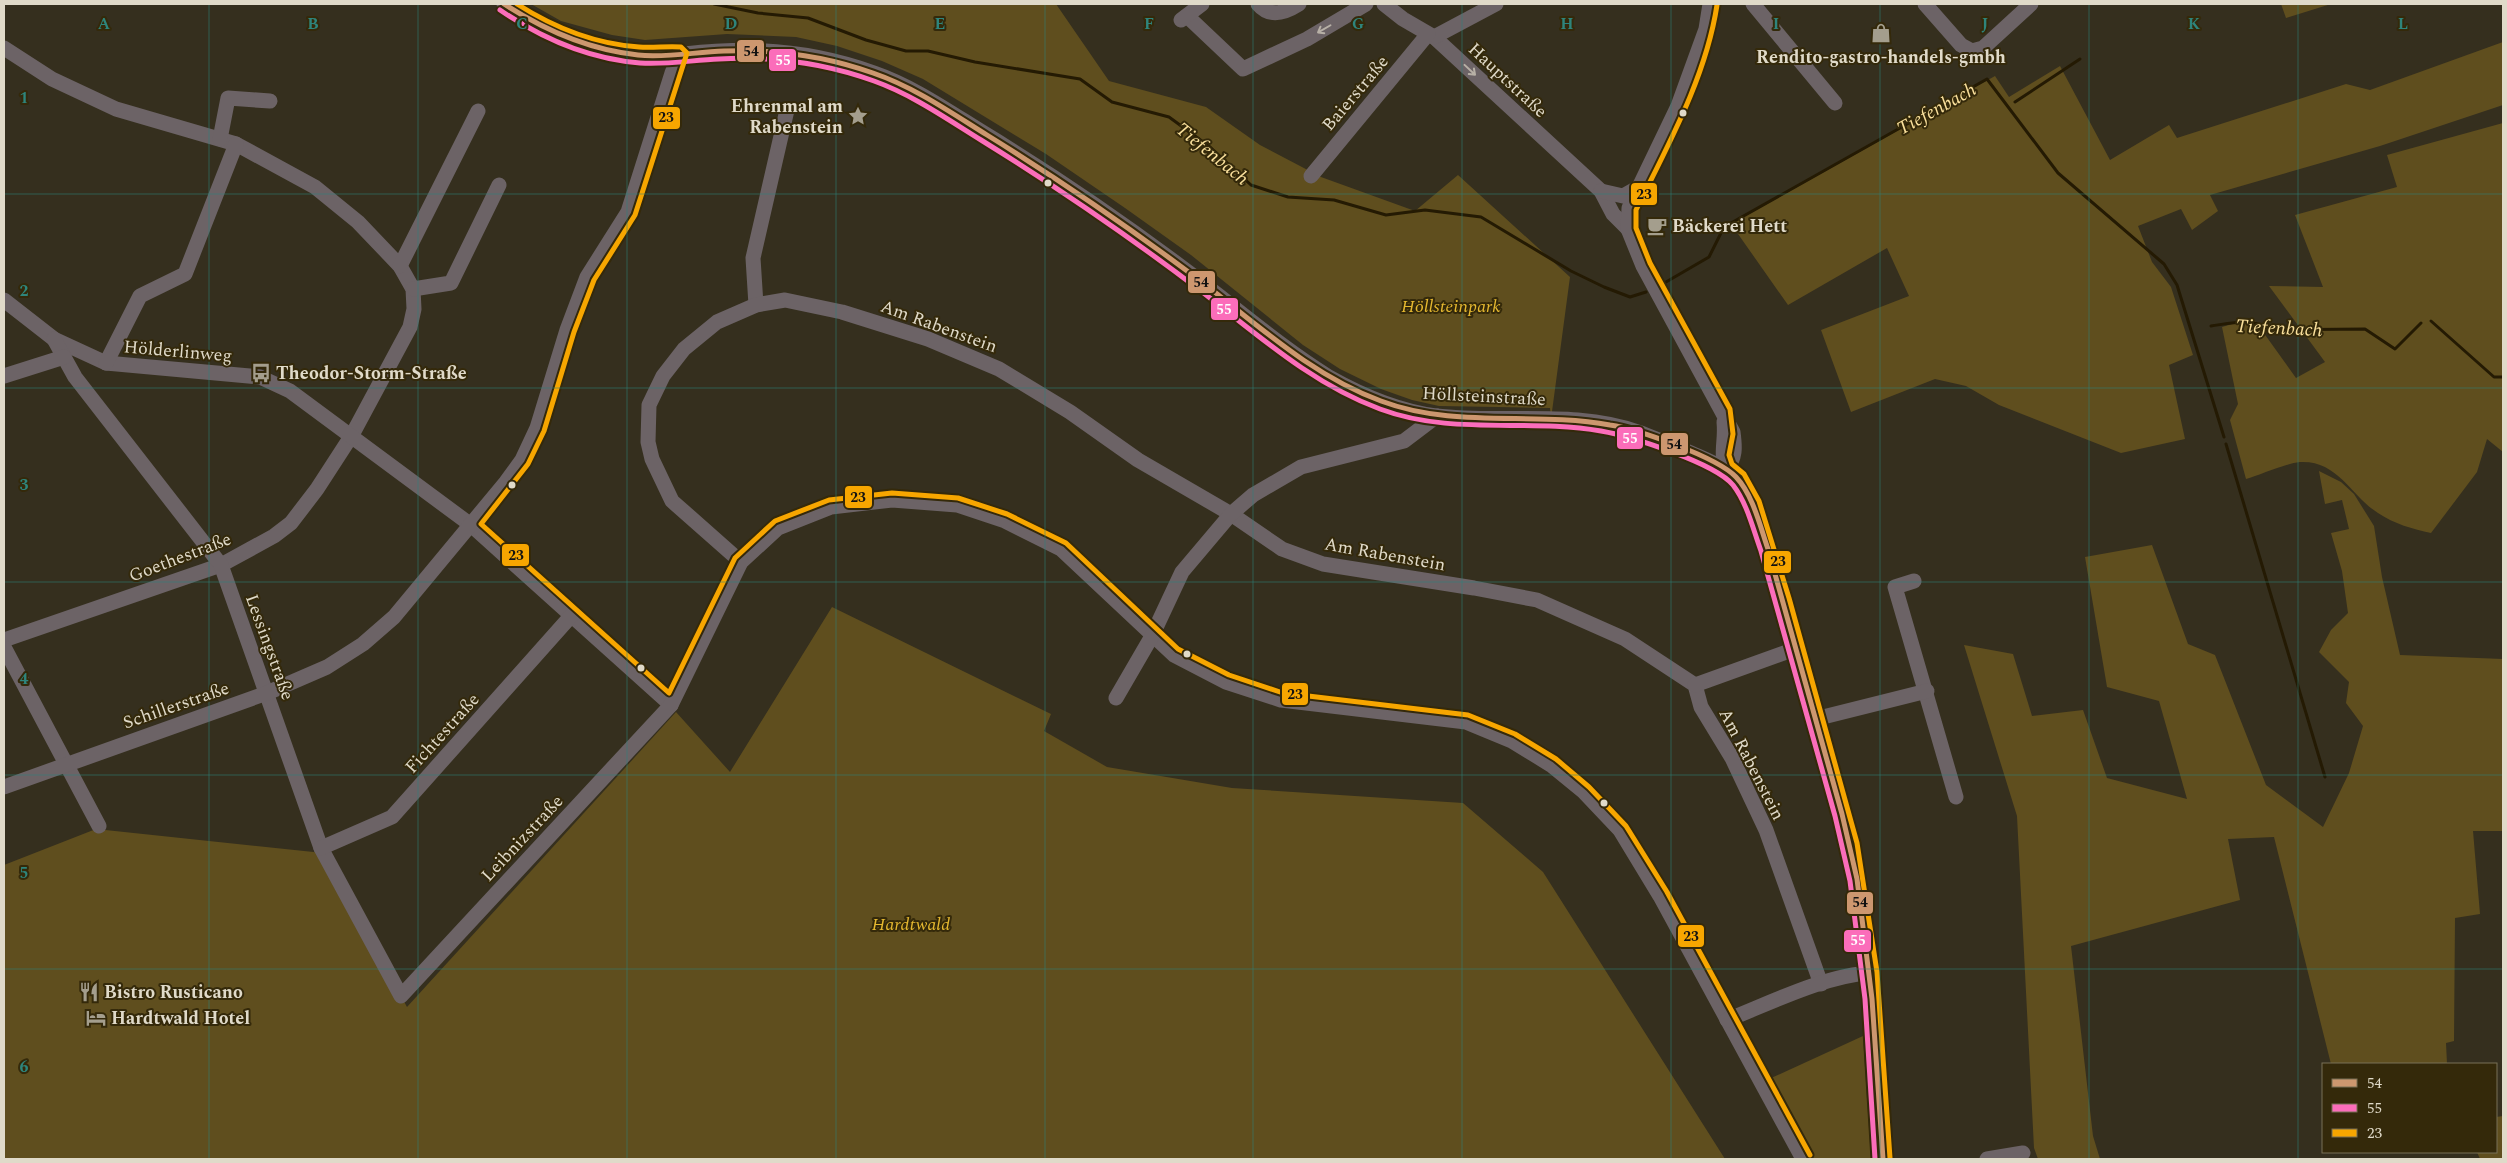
<svg xmlns="http://www.w3.org/2000/svg" width="2507" height="1163" font-family="Spectral,serif">
	<style>
		.green { fill: #5f4e1e }
		.lines { fill: none; stroke-linecap: round; stroke-linejoin: round }
		.stream { stroke: #241a03; stroke-width: 3 }
		.minor { stroke: #6c6366; stroke-width: 15 }
		.bus-1-casing { stroke: #34290a; stroke-width: 9 }
		.bus-2-casing { stroke: #34290a; stroke-width: 9 }
		.bus-3-casing { stroke: #34290a; stroke-width: 9 }
		.bus-1 { stroke: #cd976f; stroke-width: 5 }
		.bus-2 { stroke: #fb6dba; stroke-width: 5 }
		.bus-3 { stroke: #f7a600; stroke-width: 5 }
		.oneway { stroke: #b7b0a6 }
		.grid { fill: none; stroke: #2e857c; stroke-width: 1; stroke-opacity: 0.55 }
		.bus-dot { fill: #e0dac9; stroke: #34290a; stroke-width: 2 }
		.labels { text-anchor: middle; stroke-width: 4; stroke-linejoin: round; paint-order: stroke }
		.poi-label { font-size: 18px; font-weight: bold; fill: #e0dac9; stroke: #34290a; text-anchor: start }
		.street-label { font-size: 18px; fill: #e0dac9; stroke: #34290a }
		.park-label { font-size: 18px; font-style: italic; fill: #e5b830; stroke: #34290a }
		.water-label { font-size: 19px; font-style: italic; fill: #fae09c; stroke: #34290a }
		.grid-label { font-size: 16px; text-anchor: middle; font-weight: bold; fill: #2e857c; stroke: #34290a; stroke-width: 4; stroke-linejoin: round; paint-order: stroke }
		.line-badge { stroke: #34290a; stroke-width: 2 }
		.badge-label { font-size: 14px; text-anchor: middle; font-weight: bold; fill: #fff }
		.pale-badge-label { font-size: 14px; text-anchor: middle; font-weight: bold; fill: #111 }
	</style>
	<rect width="100%" height="100%" fill="#352f1e"/>
	<g class="green">
		<path d="M531,4H1056L1109,81L1206,107L1260,145L1321,177L1415,211L1458,175L1570,277L1551,419L1550,408L1439,406L1412,400L1381,389L1340,369L1303,345L1191,255L1125,208L1046,154L923,79L882,61L837,46L796,37L727,34L645,40L612,35L561,21Z"/>
		<path d="M2281,4H2331L2286,18Z"/>
		<path d="M2503,42V105L2380,146L2210,195L2218,211L2192,230L2181,209L2138,226L2152,262L2171,287L2193,355L2169,365L2185,439L2121,453L1999,405L1966,386L1935,379L1851,412L1821,330L1909,296L1887,248L1788,305L1731,224L1995,76L2009,97L2060,66L2110,160L2169,125L2177,138L2346,84L2370,90Z"/>
		<path d="M2503,123V452L2487,439L2477,472L2431,533C2413,529 2394,524 2378,513C2351,496 2338,460 2300,462C2287,463 2260,475 2246,479L2230,420L2238,404L2222,327L2253,318L2296,378L2325,362L2269,286L2323,287L2295,215L2397,187L2387,155Z"/>
		<path d="M2319,471L2341,482L2354,494L2374,526L2382,577L2400,655L2503,659V831H2473L2480,914L2455,918L2454,1041L2446,1043L2447,1064H2331L2274,837L2228,839L2240,900L2071,946L2093,1136L2100,1159H2038L2034,1148L2017,816L1964,645L2013,654L2032,716L2083,710L2107,778L2187,799L2159,701L2107,687L2085,557L2152,545L2188,644L2215,655L2266,785L2323,827L2349,773L2363,726L2346,703L2349,682L2319,652L2331,630L2348,613L2342,571L2331,533L2349,529L2342,500L2325,504Z"/>
		<path d="M832,607L1051,714L1044,731L1107,767L1232,788L1463,803L1543,872L1725,1159H4V865L96,829L323,853L407,1007L676,712L730,772Z"/>
		<path d="M1863,1036L1871,1159H1808L1769,1079Z"/>
		<path d="M2503,1116V1159H2480L2477,1152H2496V1117Z"/>
	</g>
	<g class="lines">
		<g class="stream">
			<path d="M714,4L758,13L808,18L866,40L906,51H928L975,62L1080,79L1112,102L1169,117L1210,147L1251,185L1288,197L1334,200L1386,215L1425,210L1481,217L1571,271L1604,287L1630,297L1646,292"/>
			<path d="M2015,102L2080,59"/>
			<path d="M1666,282L1709,257L1724,227L1987,79L2058,173L2164,264L2177,285L2224,437"/>
			<path d="M2431,321L2494,377H2503"/>
			<path d="M2211,326C2232,323 2253,317 2271,330L2365,329L2395,349L2421,323"/>
			<path d="M2226,444L2325,777"/>
		</g>
		<g class="minor">
			<path d="M504,4C542,31 592,50 638,55C666,57 694,52 721,51C774,48 824,55 874,73C912,86 948,111 982,132C1053,175 1122,222 1188,272C1235,307 1279,346 1329,377C1361,395 1399,411 1436,416C1503,424 1576,409 1641,433C1661,441 1721,463 1735,476C1758,499 1781,596 1790,631C1808,701 1832,770 1849,840C1873,944 1875,1053 1883,1159"/>
			<path d="M1258,4C1270,18 1285,13 1299,4"/>
			<path d="M1384,4L1403,19L1434,37L1601,191L1613,214L1628,229"/>
			<path d="M1710,4L1706,29L1678,106L1629,208L1628,229L1643,266L1733,432C1735,447 1736,458 1726,469"/>
			<path d="M1753,4L1835,103"/>
			<path d="M1925,4L1961,45L1972,51L1983,48L2031,4"/>
			<path d="M1187,16L1243,69L1307,39L1366,4"/>
			<path d="M1181,20L1202,4"/>
			<path d="M1434,37L1496,4"/>
			<path d="M4,48L52,79L116,109L236,144L315,187L358,222L400,266L413,289L414,309L410,327L352,435L317,489L291,523L274,536L221,565L4,640"/>
			<path d="M220,139L228,98L270,101"/>
			<path d="M1311,176L1428,34"/>
			<path d="M1601,191L1623,196L1639,187"/>
			<path d="M400,266L478,111"/>
			<path d="M413,289L451,283L499,185"/>
			<path d="M4,300L54,339L106,363L260,377L290,391L471,525L671,705"/>
			<path d="M756,305L753,258L787,110"/>
			<path d="M54,339L75,377L221,565L321,848L401,996L671,705L741,562L778,528L831,507L892,500L957,505L1005,521L1061,549L1174,655L1226,682L1281,700L1466,722L1512,741L1551,765L1584,792L1620,830L1660,896L1803,1159"/>
			<path d="M106,363L140,296L185,274L236,144"/>
			<path d="M4,376L64,357"/>
			<path d="M1724,422C1726,441 1720,451 1726,469"/>
			<path d="M741,562L672,501L652,459L648,442L649,405L663,376L684,349L717,322L756,305L785,300L842,312L928,339L999,369L1070,412L1138,460L1231,514L1282,549L1323,564L1474,588L1537,600L1625,639L1695,685L1701,707L1732,758L1766,830L1821,984"/>
			<path d="M1914,581L1895,587L1956,797"/>
			<path d="M4,647L99,826"/>
			<path d="M1695,685L1795,649"/>
			<path d="M1116,698L1152,636L1182,572L1231,514L1253,495L1301,467L1404,441L1437,416"/>
			<path d="M1815,719L1927,691"/>
			<path d="M4,787L267,693L327,667L363,644L394,617L506,482L522,460L537,428L567,330L587,277L628,212L672,73L680,54"/>
			<path d="M321,848L392,817L571,616"/>
			<path d="M1727,1020C1768,1004 1826,975 1870,973"/>
			<path d="M1987,1159L2023,1153"/>
		</g>
		<defs>
			<path id="bus-1" d="M504,4C544,30 590,50 638,55C666,58 695,52 724,51C775,49 825,56 873,73C914,87 950,112 987,135C1063,182 1136,232 1207,286C1262,329 1315,377 1381,401C1455,429 1533,411 1610,425C1637,429 1717,457 1736,477C1753,495 1760,526 1768,549L1842,814L1857,879L1872,999L1883,1159"/>
			<path id="bus-2" d="M500,10C541,38 590,59 640,63C666,65 693,60 719,59C772,56 824,63 874,81C913,95 947,119 981,140C1057,187 1130,237 1201,291C1258,335 1312,384 1380,409C1452,436 1527,418 1601,431C1630,436 1715,463 1733,485C1747,503 1753,529 1761,551L1835,816L1850,881L1865,999L1875,1159"/>
			<g id="bus-3">
				<path d="M517,4C553,27 596,44 639,47C653,48 667,46 681,47L687,53L635,215L594,280L574,332L544,431L528,464L481,524L669,693L735,558L775,521L829,500L892,493L958,498L1007,514L1066,543L1178,649L1229,675L1283,693L1468,715L1515,734L1556,759L1589,787L1626,826L1667,892L1810,1155"/>
				<path d="M1717,5C1706,77 1668,145 1636,210V228L1650,263L1730,409L1733,434L1729,455L1732,464L1744,474L1759,501L1789,598L1857,843L1877,972L1890,1158"/>
			</g>
		</defs>
		<use href="#bus-1" class="bus-1-casing"/>
		<use href="#bus-2" class="bus-2-casing"/>
		<use href="#bus-3" class="bus-3-casing"/>
		<use href="#bus-1" class="bus-1"/>
		<use href="#bus-2" class="bus-2"/>
		<use href="#bus-3" class="bus-3"/>
	</g>
	<defs><path id="oneway-shaft" d="M-6 0H5M1.5-3L5.5 0L1.5 3" fill="none" stroke-width="1.6" stroke-linecap="round" stroke-linejoin="round" transform="scale(1.25)"/></defs>
	<g class="oneway">
		<use href="#oneway-shaft" transform="translate(1324 29) rotate(150)"/>
		<use href="#oneway-shaft" transform="translate(1470 70) rotate(43)"/>
	</g>
	<path class="grid" d="M209,4V1159M418,4V1159M627,4V1159M836,4V1159M1045,4V1159M1253,4V1159M1462,4V1159M1671,4V1159M1880,4V1159M2089,4V1159M2298,4V1159M4,194H2503M4,388H2503M4,582H2503M4,775H2503M4,969H2503"/>
	<defs>
		<symbol id="shop-bare" viewBox="-9 -9 18 18"><path d="M-5-2.5h2.3a2.7 3.5 0 0 1 5.4 0H5L5.5 6h-11ZM-1.5-2.5h3a1.5 2.3 0 0 0-3 0Z" fill="#a49e8d" stroke="#34290a" stroke-width="2.5" paint-order="stroke"/></symbol>
		<symbol id="sight-bare" viewBox="-9 -9 18 18"><path d="M0-6L1.8-2.2L6-1.7L2.9 1.2L3.7 5.4L0 3.3L-3.7 5.4L-2.9 1.2L-6-1.7L-1.8-2.2Z" fill="#a49e8d" stroke="#34290a" stroke-width="2.5" paint-order="stroke"/></symbol>
		<symbol id="cafe-bare" viewBox="-9 -9 18 18"><path d="M-5.5-4.5H6V0H3Q3 3.5 0 3.5H-2.5Q-5.5 3.5-5.5 0ZM3-3.2v2h1.7v-2ZM-6 4.5H4V6H-6Z" fill="#a49e8d" stroke="#34290a" stroke-width="2.5" paint-order="stroke"/></symbol>
		<symbol id="bus-bare" viewBox="-9 -9 18 18"><path d="M-5-6H5V4H4V6H2V4H-2V6H-4V4H-5ZM-3.5-4V0h7V-4ZM-3.5 1.2v1.5H-2V1.2ZM2 1.2v1.5H3.5V1.2Z" fill="#a49e8d" stroke="#34290a" stroke-width="2.5" paint-order="stroke"/></symbol>
		<symbol id="restaurant-bare" viewBox="-9 -9 18 18"><path d="M-5-6h1v4h1v-4h1v4h1v-4h1v5L-1.5 .5V6h-2V.5L-5-1ZM5-6V6H3V1.5H1.5Q1.5-4 5-6Z" fill="#a49e8d" stroke="#34290a" stroke-width="2.5" paint-order="stroke"/></symbol>
		<symbol id="hotel-bare" viewBox="-9 -9 18 18"><path d="M-6-4.5h1.5V1H6V5H4.5V3h-9V5H-6ZM-4 0a1.8 1.8 0 1 1 3.6 0ZM.5 0V-2.5h3Q6-2.5 6 0Z" fill="#a49e8d" stroke="#34290a" stroke-width="2.5" paint-order="stroke"/></symbol>
	</defs>
	<g fill-rule="evenodd">
		<use href="#shop-bare" x="1867" y="19" width="28" height="28"/>
		<use href="#sight-bare" x="844" y="102" width="28" height="28"/>
		<use href="#cafe-bare" x="1643" y="212" width="28" height="28"/>
		<use href="#bus-bare" x="247" y="359" width="28" height="28"/>
		<use href="#restaurant-bare" x="75" y="978" width="28" height="28"/>
		<use href="#hotel-bare" x="82" y="1004" width="28" height="28"/>
	</g>
	<g class="bus-dot">
		<circle cx="1683" cy="113" r="4.5"/>
		<circle cx="1048" cy="183" r="4.5"/>
		<circle cx="512" cy="485" r="4.5"/>
		<circle cx="1187" cy="654" r="4.5"/>
		<circle cx="641" cy="668" r="4.5"/>
		<circle cx="1604" cy="803" r="4.5"/>
	</g>
	<g class="labels">
		<g class="poi-label">
			<text x="1881" y="63" text-anchor="middle">Rendito-gastro-handels-gmbh</text>
			<text x="843" y="112" text-anchor="end">Ehrenmal am<tspan x="843" dy="21">Rabenstein</tspan></text>
			<text x="1672" y="232">Bäckerei Hett</text>
			<text x="276" y="379">Theodor-Storm-Straße</text>
			<text x="104" y="998">Bistro Rusticano</text>
			<text x="111" y="1024">Hardtwald Hotel</text>
		</g>
		<g class="street-label">
			<text transform="translate(1508 80) rotate(43)" y="6">Hauptstraße</text>
			<text transform="translate(1355 93) rotate(-50)" y="6">Baierstraße</text>
			<text transform="translate(939 326) rotate(20)" y="6">Am Rabenstein</text>
			<text transform="translate(178 351) rotate(5)" y="6">Hölderlinweg</text>
			<text transform="translate(1484 396) rotate(3)" y="6">Höllsteinstraße</text>
			<text transform="translate(1385 554) rotate(10)" y="6">Am Rabenstein</text>
			<text transform="translate(180 557) rotate(-21)" y="6">Goethestraße</text>
			<text transform="translate(270 647) rotate(70)" y="6">Lessingstraße</text>
			<text transform="translate(176 705) rotate(-19)" y="6">Schillerstraße</text>
			<text transform="translate(442 733) rotate(-48)" y="6">Fichtestraße</text>
			<text transform="translate(1752 764) rotate(63)" y="6">Am Rabenstein</text>
			<text transform="translate(522 838) rotate(-47)" y="6">Leibnizstraße</text>
		</g>
		<g class="park-label">
			<text x="1451" y="312">Höllsteinpark</text>
			<text x="911" y="930">Hardtwald</text>
		</g>
		<g class="water-label">
			<text transform="translate(1936 108) rotate(-29)" y="7">Tiefenbach</text>
			<text transform="translate(1213 153) rotate(39)" y="7">Tiefenbach</text>
			<text transform="translate(2279 327) rotate(3)" y="7">Tiefenbach</text>
		</g>
	</g>
	<g class="grid-label">
		<text x="104" y="29">A</text>
		<text x="313" y="29">B</text>
		<text x="522" y="29">C</text>
		<text x="731" y="29">D</text>
		<text x="940" y="29">E</text>
		<text x="1149" y="29">F</text>
		<text x="1358" y="29">G</text>
		<text x="1567" y="29">H</text>
		<text x="1776" y="29">I</text>
		<text x="1985" y="29">J</text>
		<text x="2194" y="29">K</text>
		<text x="2403" y="29">L</text>
		<text x="24" y="103">1</text>
		<text x="24" y="296">2</text>
		<text x="24" y="490">3</text>
		<text x="24" y="684">4</text>
		<text x="24" y="878">5</text>
		<text x="24" y="1072">6</text>
	</g>
	<g class="line-badge">
		<rect x="736" y="39" width="29" height="24" rx="5" fill="#cd976f"/>
		<rect x="768" y="48" width="29" height="24" rx="5" fill="#fb6dba"/>
		<rect x="652" y="106" width="29" height="24" rx="5" fill="#f7a600"/>
		<rect x="1630" y="182" width="28" height="24" rx="5" fill="#f7a600"/>
		<rect x="1187" y="270" width="29" height="24" rx="5" fill="#cd976f"/>
		<rect x="1210" y="297" width="29" height="24" rx="5" fill="#fb6dba"/>
		<rect x="1616" y="426" width="28" height="24" rx="5" fill="#fb6dba"/>
		<rect x="1660" y="432" width="29" height="24" rx="5" fill="#cd976f"/>
		<rect x="844" y="485" width="29" height="24" rx="5" fill="#f7a600"/>
		<rect x="501" y="543" width="29" height="24" rx="5" fill="#f7a600"/>
		<rect x="1763" y="550" width="29" height="24" rx="5" fill="#f7a600"/>
		<rect x="1281" y="682" width="28" height="24" rx="5" fill="#f7a600"/>
		<rect x="1846" y="891" width="28" height="24" rx="5" fill="#cd976f"/>
		<rect x="1677" y="924" width="28" height="24" rx="5" fill="#f7a600"/>
		<rect x="1843" y="929" width="29" height="24" rx="5" fill="#fb6dba"/>
	</g>
	<g class="badge-label">
		<text x="783" y="65">55</text>
		<text x="1224" y="314">55</text>
		<text x="1630" y="443">55</text>
		<text x="1858" y="945">55</text>
	</g>
	<g class="pale-badge-label">
		<text x="751" y="56">54</text>
		<text x="666" y="122">23</text>
		<text x="1644" y="199">23</text>
		<text x="1201" y="287">54</text>
		<text x="1674" y="449">54</text>
		<text x="858" y="502">23</text>
		<text x="516" y="560">23</text>
		<text x="1778" y="566">23</text>
		<text x="1295" y="699">23</text>
		<text x="1860" y="907">54</text>
		<text x="1691" y="941">23</text>
	</g>
	<rect width="2507" height="1163" fill="none" stroke="#e0dac9" stroke-width="10"/>
	<rect x="2322" y="1063" width="175" height="90" fill="#34290a" stroke="#797056"/>
	<rect x="2332" y="1079" width="25" height="8" fill="#cd976f" stroke="#797056"/>
	<text x="2367" y="1088" font-size="15" fill="#e0dac9">54</text>
	<rect x="2332" y="1104" width="25" height="8" fill="#fb6dba" stroke="#797056"/>
	<text x="2367" y="1113" font-size="15" fill="#e0dac9">55</text>
	<rect x="2332" y="1129" width="25" height="8" fill="#f7a600" stroke="#797056"/>
	<text x="2367" y="1138" font-size="15" fill="#e0dac9">23</text>
</svg>
